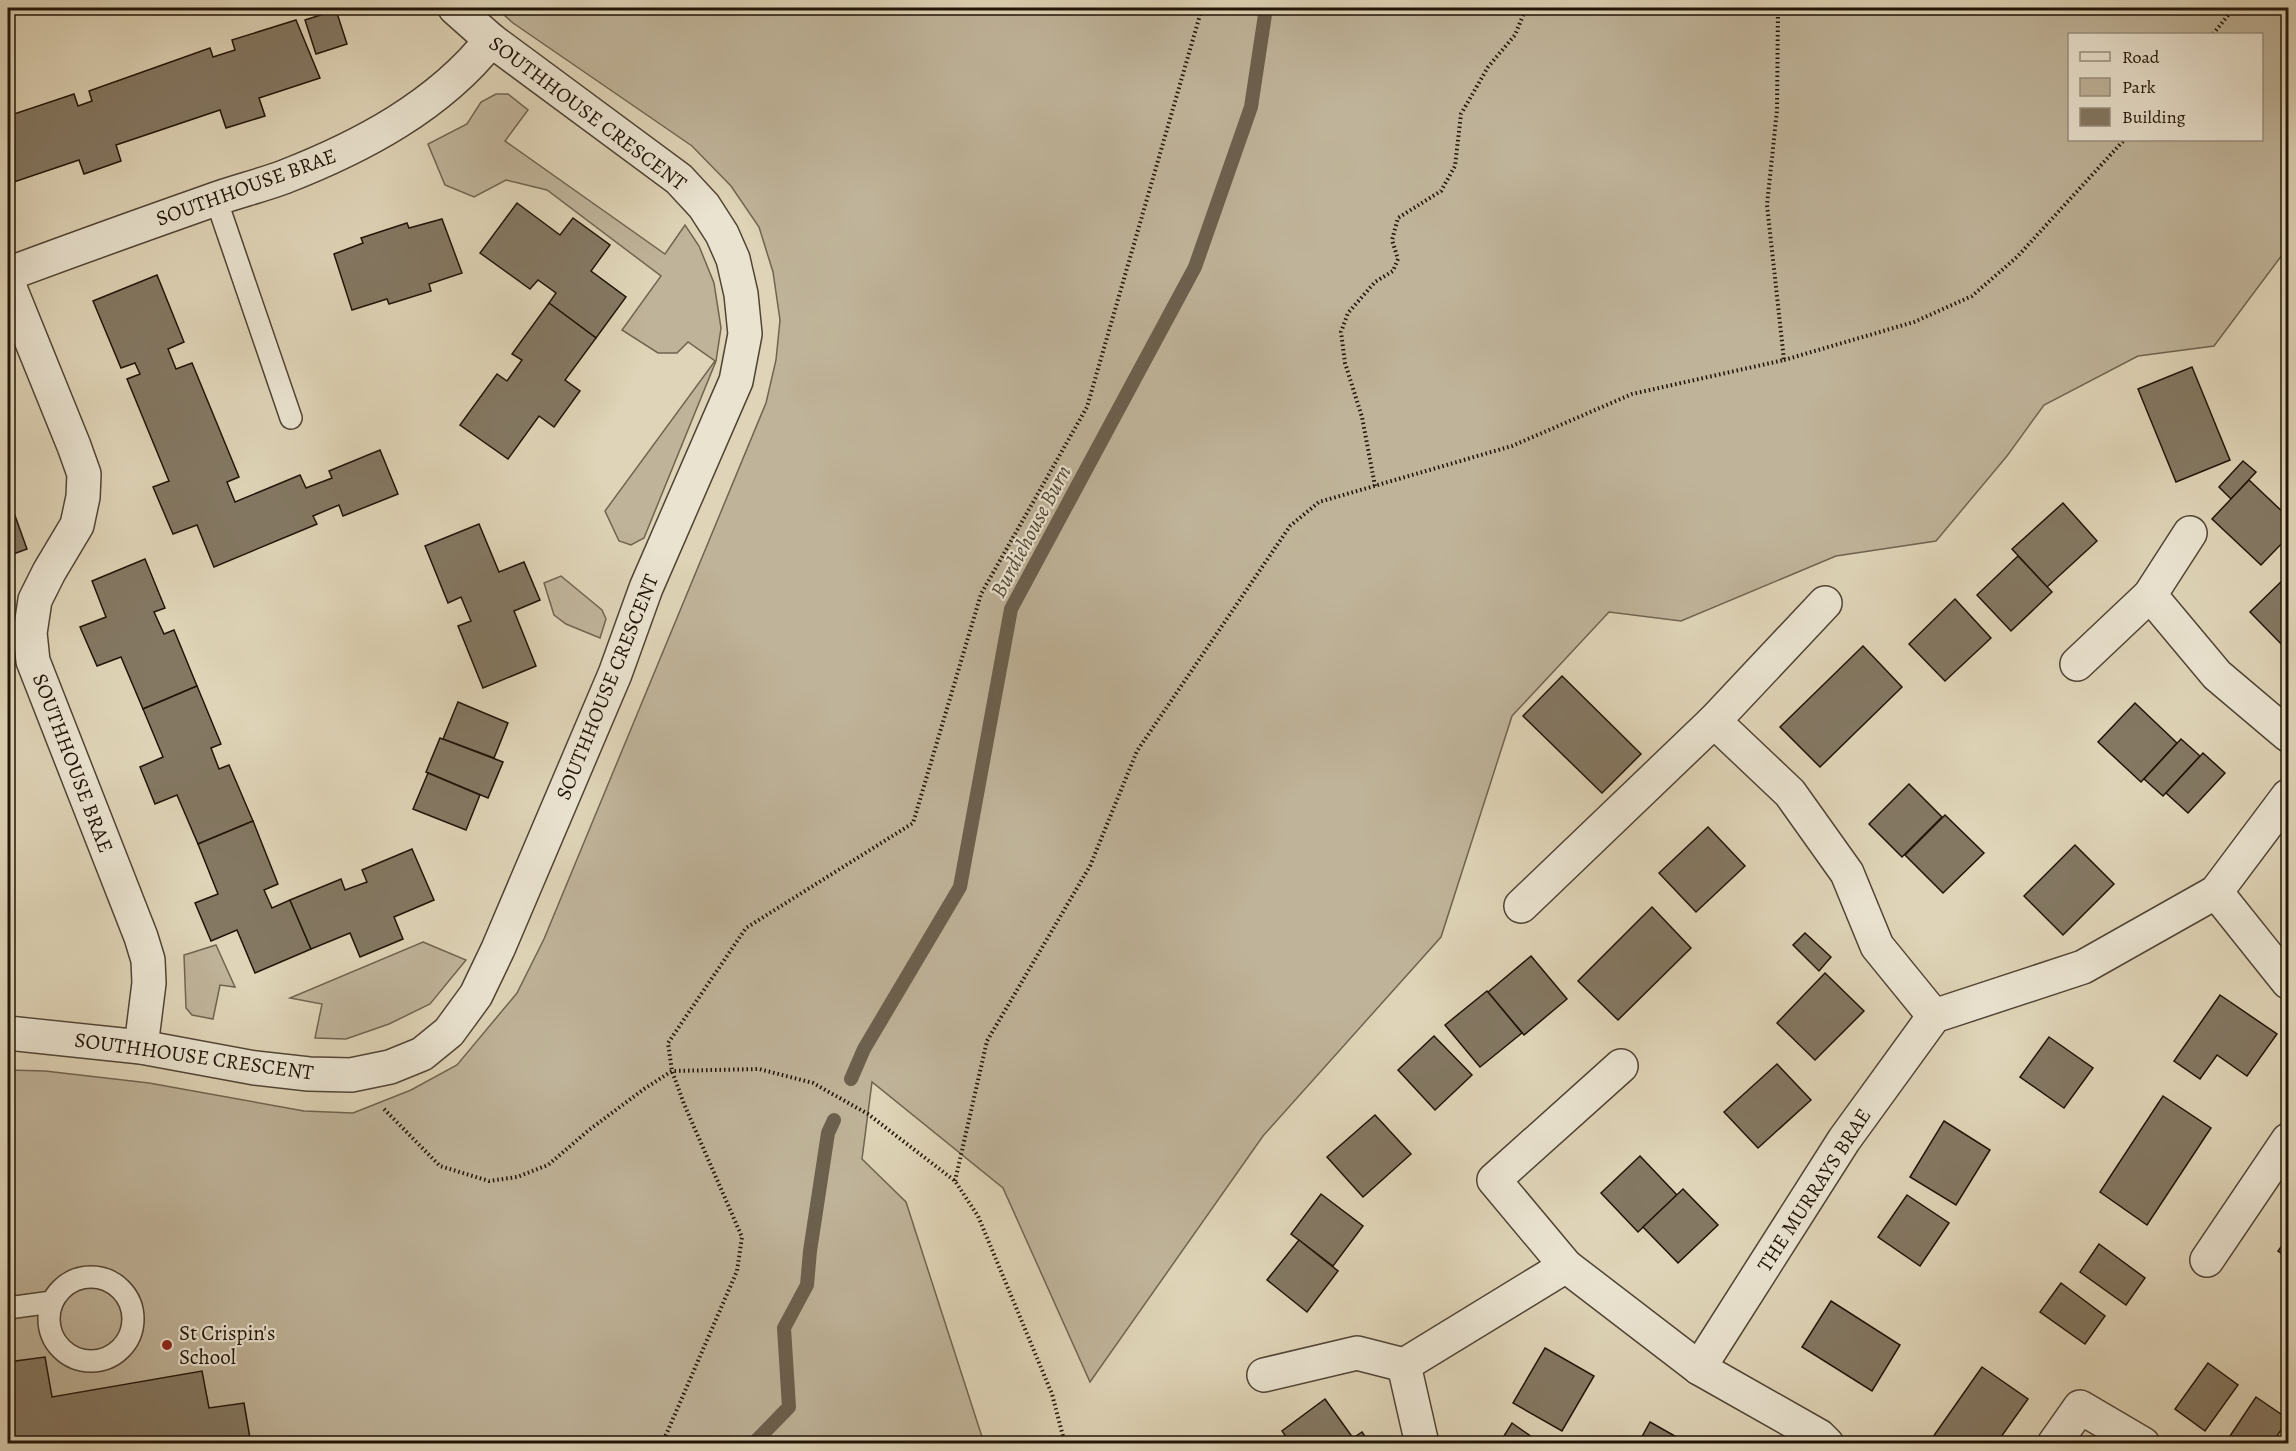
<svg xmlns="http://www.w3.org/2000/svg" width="2296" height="1451" font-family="Alegreya,serif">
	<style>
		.green { fill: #bfb399; stroke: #706450; stroke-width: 1.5; fill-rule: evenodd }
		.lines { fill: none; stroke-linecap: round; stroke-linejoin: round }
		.stream { stroke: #6c604e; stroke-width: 14 }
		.building { fill: #847863; stroke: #211408; stroke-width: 1.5 }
		.lane-casing { stroke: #504434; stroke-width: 24 }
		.street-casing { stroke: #504434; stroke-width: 36 }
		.path { stroke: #211408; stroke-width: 4; stroke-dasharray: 1.5 3; stroke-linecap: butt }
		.lane { stroke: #eae3d0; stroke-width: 21 }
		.street { stroke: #eae3d0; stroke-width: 33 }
		.poi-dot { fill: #8f2418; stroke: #eae3d0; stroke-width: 2 }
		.labels { text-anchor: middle; stroke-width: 4.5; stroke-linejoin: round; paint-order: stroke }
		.street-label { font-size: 21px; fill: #211408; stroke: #eae3d0 }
		.poi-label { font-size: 21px; fill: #211408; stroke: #eae3d0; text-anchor: start }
		.water-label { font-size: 22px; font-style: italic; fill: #534736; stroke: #eae3d0 }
	</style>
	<rect width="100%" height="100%" fill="#dfd4b7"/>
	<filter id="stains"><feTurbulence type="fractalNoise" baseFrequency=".00333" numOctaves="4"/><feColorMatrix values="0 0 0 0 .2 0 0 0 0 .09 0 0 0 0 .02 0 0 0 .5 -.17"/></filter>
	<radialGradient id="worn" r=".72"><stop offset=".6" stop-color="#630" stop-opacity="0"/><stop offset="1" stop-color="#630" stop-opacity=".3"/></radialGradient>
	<g class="green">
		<path d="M496,8H2288V247L2214,346L2138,356L2044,405L2007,456L1936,541L1836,556L1681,621L1609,612L1512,716L1441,937L1263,1136L1090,1382L1003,1188L872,1082L862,1159L906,1202L984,1443L8,1444V1070L45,1071L149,1083L304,1111L353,1113L411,1090L457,1065L517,993L544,939L766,403L776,360L780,320L773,272L759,227L731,186L692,146L513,23ZM2070,34H2262V140H2070Z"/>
		<path d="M496,94H508L528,110L505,141L665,254L685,225L699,246L714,283L721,328L716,361L644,538L631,545L619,541L605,511L715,361L688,342L677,353H658L622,330L661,276L547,190L506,180L474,197L445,185L428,144L467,124L481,102Z"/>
		<path d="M561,576L602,610L606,619L600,638L566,624L554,615L544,583Z"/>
		<path d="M423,942L466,960L430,1004L389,1024L346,1039L315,1038L322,1004L290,998Z"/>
		<path d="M216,945L235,987L220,985L213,1019L192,1015L186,1008L184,955Z"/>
	</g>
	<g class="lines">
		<g class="stream">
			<path d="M851,1079L864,1049L960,887L1011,609L1195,267L1251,107L1266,8"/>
			<path d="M753,1444L789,1407L784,1328L807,1285L810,1251L828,1133L834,1120"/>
		</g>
	</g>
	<g class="building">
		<path d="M336,10L347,44L316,54L305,20Z"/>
		<path d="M296,20L320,78L259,98L265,116L226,128L220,110L116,145L121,161L84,174L79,160L8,184V116L74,94L78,106L92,101L89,91L210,48L213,57L235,50L232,40Z"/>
		<path d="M517,203L560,235L573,218L610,245L591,271L626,297L596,338L549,303L556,293L538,280L530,289L480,253Z"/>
		<path d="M442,219L462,273L429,284L431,291L389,304L387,299L352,310L334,254L363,243L361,238L407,223L409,228Z"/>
		<path d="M157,275L184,342L168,349L176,369L192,363L239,477L227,482L235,502L300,475L306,488L332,478L329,471L380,450L398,494L343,516L339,505L313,516L317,524L214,567L197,525L173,534L153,487L169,481L127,379L140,374L135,363L121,368L93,301Z"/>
		<path d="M549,303L596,338L565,380L580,391L554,427L539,416L508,459L460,425L497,374L507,381L522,360L512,354Z"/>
		<path d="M2192,367L2230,460L2176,482L2138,389Z"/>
		<path d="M2243,461L2256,472L2231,499L2219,487Z"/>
		<path d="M2249,480L2288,517V537L2261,565L2212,519Z"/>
		<path d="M9,499L27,549L8,556V500Z"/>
		<path d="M2063,503L2097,541L2047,587L2012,549Z"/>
		<path d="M479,524L499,572L524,562L540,600L514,611L536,666L483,688L458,626L471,621L461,597L448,603L425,546Z"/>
		<path d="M2018,556L2052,592L2011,631L1977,595Z"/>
		<path d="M145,559L165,608L154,612L164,634L174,630L197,686L143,709L121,657L97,666L80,627L106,617L92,581Z"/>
		<path d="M2288,575V651L2250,612Z"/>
		<path d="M1955,599L1991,638L1945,681L1909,644Z"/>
		<path d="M1863,646L1902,687L1820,767L1780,727Z"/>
		<path d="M1562,676L1641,754L1602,793L1523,716Z"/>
		<path d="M197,686L221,744L211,748L219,769L229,765L253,821L198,844L177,795L155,804L140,767L163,757L143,709Z"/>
		<path d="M458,702L508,723L494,758L443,739Z"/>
		<path d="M2135,703L2177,743L2141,782L2098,742Z"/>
		<path d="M440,738L503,762L488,798L426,772Z"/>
		<path d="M2181,739L2200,756L2163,796L2144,779Z"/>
		<path d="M2203,753L2225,773L2188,813L2166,793Z"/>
		<path d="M428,773L480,795L466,830L413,809Z"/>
		<path d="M1909,784L1942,817L1902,857L1869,824Z"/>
		<path d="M1945,815L1984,853L1943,893L1905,855Z"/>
		<path d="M253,821L278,884L264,890L272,908L290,900L311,949L255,973L237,930L211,941L195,903L218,894L198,844Z"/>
		<path d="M1708,827L1745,866L1696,912L1659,873Z"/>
		<path d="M2075,845L2114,884L2063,935L2024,896Z"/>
		<path d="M412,849L434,900L394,917L403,939L360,957L350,933L311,949L290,900L341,879L345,890L367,882L362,870Z"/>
		<path d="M1652,907L1691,948L1618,1020L1578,981Z"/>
		<path d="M1805,933L1831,957L1819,971L1793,945Z"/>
		<path d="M1531,956L1567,999L1524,1035L1488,992Z"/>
		<path d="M1825,973L1864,1011L1815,1060L1777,1023Z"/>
		<path d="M1487,991L1522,1033L1480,1067L1445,1025Z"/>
		<path d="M2220,995L2277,1034L2247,1076L2217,1055L2200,1079L2174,1061Z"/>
		<path d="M1434,1036L1472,1075L1435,1110L1398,1070Z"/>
		<path d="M2049,1037L2093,1068L2064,1108L2020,1077Z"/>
		<path d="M1777,1064L1811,1100L1758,1148L1724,1112Z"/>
		<path d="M2163,1096L2211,1128L2147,1225L2100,1192Z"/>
		<path d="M1375,1115L1411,1154L1363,1197L1327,1157Z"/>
		<path d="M1944,1121L1990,1150L1956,1205L1910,1177Z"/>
		<path d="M1640,1156L1677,1195L1638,1232L1601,1193Z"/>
		<path d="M1683,1189L1718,1225L1678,1263L1643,1227Z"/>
		<path d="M1321,1194L1363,1226L1333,1266L1291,1234Z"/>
		<path d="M1907,1195L1949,1223L1920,1266L1878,1237Z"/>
		<path d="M2288,1237V1258L2278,1251Z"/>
		<path d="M1299,1240L1338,1271L1307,1312L1267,1280Z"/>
		<path d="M2099,1244L2145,1278L2126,1305L2080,1272Z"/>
		<path d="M2061,1283L2105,1316L2085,1344L2040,1312Z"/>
		<path d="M1831,1301L1900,1345L1872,1391L1802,1347Z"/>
		<path d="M1545,1348L1594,1376L1562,1431L1513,1403Z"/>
		<path d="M45,1357L52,1397L202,1371L209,1408L244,1403L251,1444H8V1362Z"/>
		<path d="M2208,1363L2238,1385L2205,1431L2175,1409Z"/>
		<path d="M1982,1367L2028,1399L1996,1444H1928Z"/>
		<path d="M2256,1397L2288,1419L2272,1444H2228L2226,1442Z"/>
		<path d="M1325,1399L1353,1438L1346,1444H1291L1282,1431Z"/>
		<path d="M1650,1422L1689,1444H1638Z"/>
		<path d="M1512,1423L1542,1444H1499Z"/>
		<path d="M1362,1432L1370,1444H1346L1353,1438Z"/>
	</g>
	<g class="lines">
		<defs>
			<g id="lane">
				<path d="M216,199L291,418"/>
				<circle cx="91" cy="1319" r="42"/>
				<path d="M8,1308L52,1302"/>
			</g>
			<g id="street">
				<path d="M8,274C75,249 142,225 210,201C234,192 260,186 284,177C361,147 439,106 491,40"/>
				<path d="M8,283L74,446L84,474L83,497L77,525L49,572L35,600L30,633L33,661L141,937L148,960L149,983L141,1047"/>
				<path d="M2150,595L2217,675L2288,735"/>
				<path d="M2077,664L2150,595L2190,533"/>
				<path d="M1714,721L1825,603"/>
				<path d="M2216,892L2288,982"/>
				<path d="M1521,906L1714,721L1790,793L1847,873L1877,946L1934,1016"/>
				<path d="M8,1033L141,1047L255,1068L309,1074L351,1075L390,1067L422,1054L449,1032L476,995L498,949L615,674L646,588L736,381L745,334L741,294L733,259L722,234L704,206L679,179L491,40L455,8"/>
				<path d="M1621,1066L1494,1180L1566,1266L1699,1368"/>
				<path d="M2207,1260L2288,1140"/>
				<path d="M1264,1375L1357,1353L1404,1365"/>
				<path d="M1422,1444L1404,1365L1566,1266"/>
				<path d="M1827,1444L1819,1436L1699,1368L1844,1140L1934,1016L2083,967L2216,892L2288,796"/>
				<path d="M2054,1444L2080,1407L2143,1444"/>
			</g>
		</defs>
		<use href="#lane" class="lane-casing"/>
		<use href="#street" class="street-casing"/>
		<g class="path">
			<path d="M2213,34L2234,8"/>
			<path d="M1784,360L1914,322L1972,296L2017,257L2124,140"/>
			<path d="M1375,486L1362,417L1345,363L1341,332L1348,313L1375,282L1393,271L1398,259L1392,240L1398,218L1441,191L1455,166L1461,114L1488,67L1515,35L1526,8"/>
			<path d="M384,1109L440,1166L489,1181L517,1177L548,1165L589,1130L644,1089L672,1071L759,1069L813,1083L868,1114L955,1181L978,1216L1052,1394L1065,1444"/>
			<path d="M955,1181L987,1041L1090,866L1137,751L1290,526L1319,502L1512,446L1632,394L1784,360L1767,205L1777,110L1778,8"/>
			<path d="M662,1444L737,1271L742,1237L684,1104L672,1071L668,1043L746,928L913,823L981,594L1087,407L1202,8"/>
		</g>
		<use href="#lane" class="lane"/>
		<use href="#street" class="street"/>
	</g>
	<circle class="poi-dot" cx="167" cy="1345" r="6"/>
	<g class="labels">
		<g class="street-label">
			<text transform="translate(588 113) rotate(37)" y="7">SOUTHHOUSE CRESCENT</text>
			<text transform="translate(246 187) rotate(-20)" y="7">SOUTHHOUSE BRAE</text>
			<text transform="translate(607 687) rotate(-68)" y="7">SOUTHHOUSE CRESCENT</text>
			<text transform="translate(73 763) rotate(69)" y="7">SOUTHHOUSE BRAE</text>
			<text transform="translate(194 1056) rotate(8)" y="7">SOUTHHOUSE CRESCENT</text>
			<text transform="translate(1814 1190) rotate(-57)" y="7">THE MURRAYS BRAE</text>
		</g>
		<g class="poi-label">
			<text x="179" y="1340">St Crispin's<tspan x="179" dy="24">School</tspan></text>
		</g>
		<g class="water-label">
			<text transform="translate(1030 531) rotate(-62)" y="8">Burdiehouse Burn</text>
		</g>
	</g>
	<rect width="2296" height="1451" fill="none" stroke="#dfd4b7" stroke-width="30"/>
	<rect x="9" y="9" width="2278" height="1433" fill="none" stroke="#211408" stroke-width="3"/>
	<rect x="15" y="15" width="2266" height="1421" fill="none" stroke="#211408" stroke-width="1.5"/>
	<rect x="2068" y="33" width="195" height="108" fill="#eae3d0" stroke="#9a9080" stroke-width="1.5"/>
	<rect x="2080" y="52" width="30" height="9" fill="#eae3d0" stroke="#9a9080" stroke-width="1.5"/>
	<text x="2122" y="63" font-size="18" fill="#211408">Road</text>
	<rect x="2080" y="78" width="30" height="18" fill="#bfb399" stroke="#9a9080" stroke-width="1.5"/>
	<text x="2122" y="93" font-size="18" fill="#211408">Park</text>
	<rect x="2080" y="108" width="30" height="18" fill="#847863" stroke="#9a9080" stroke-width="1.5"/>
	<text x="2122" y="123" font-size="18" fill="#211408">Building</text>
	<rect width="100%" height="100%" filter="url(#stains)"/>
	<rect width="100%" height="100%" fill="url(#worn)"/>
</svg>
